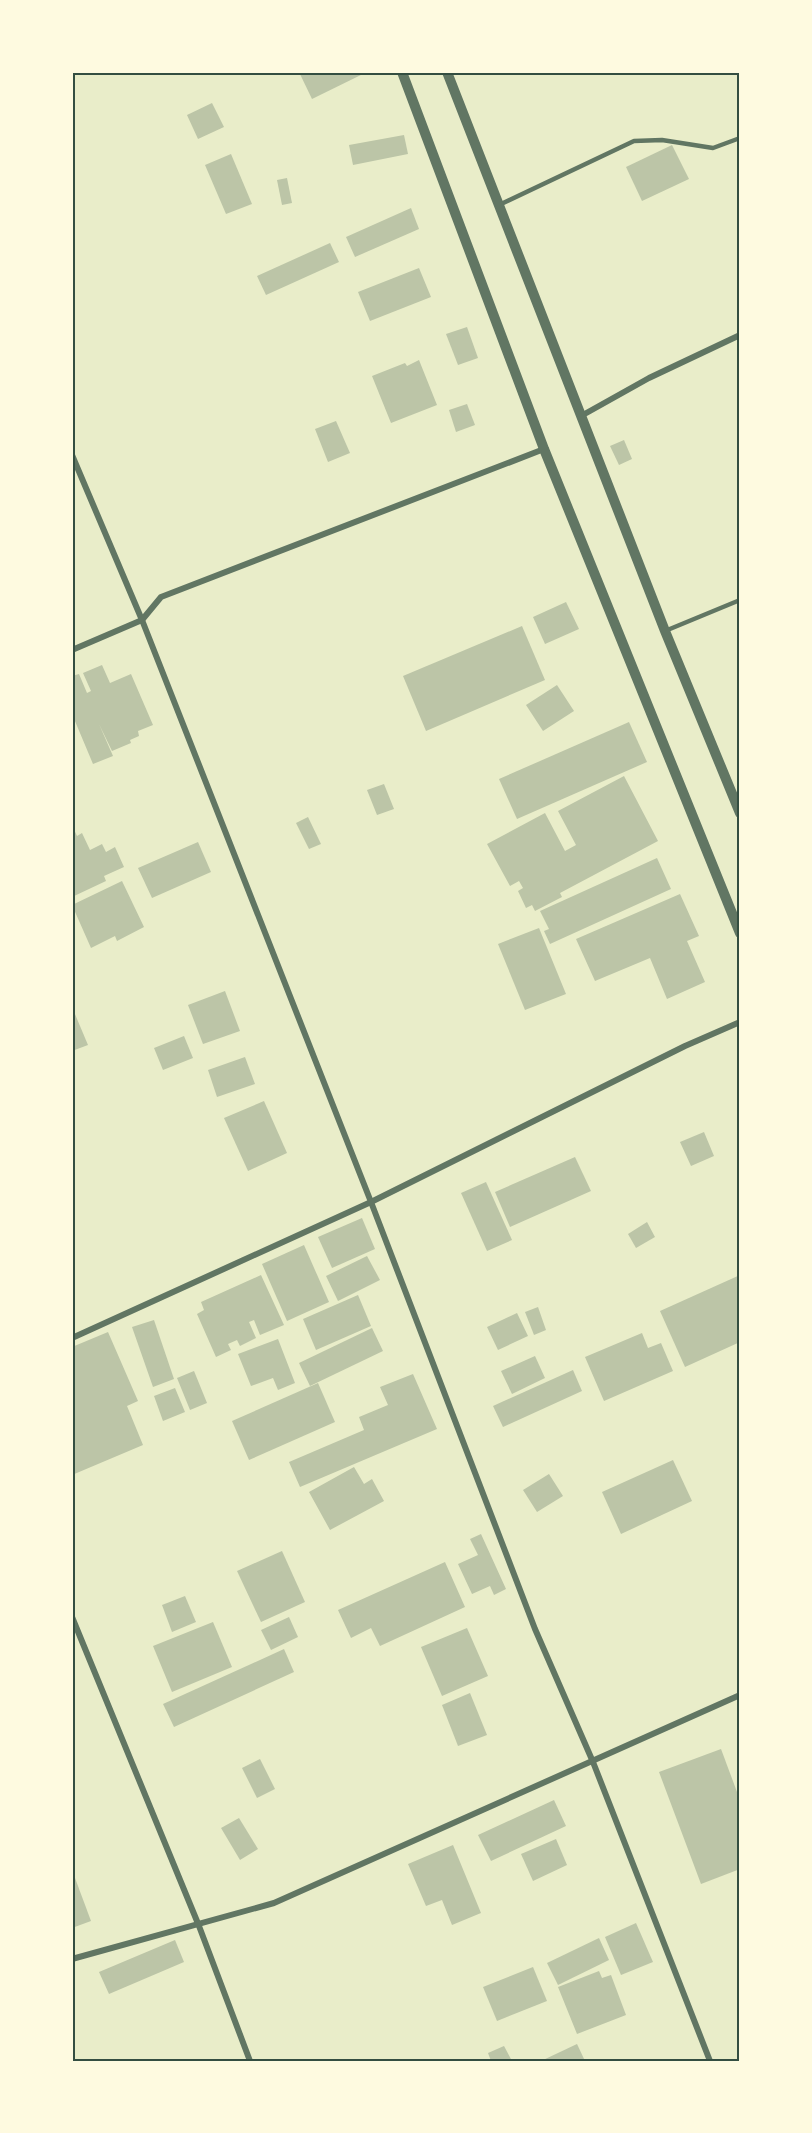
<svg xmlns="http://www.w3.org/2000/svg" width="812" height="2133" font-family="'PT Sans Narrow',sans-serif">
	<style>
		.building { fill: #bcc5a7 }
		.lines { fill: none; stroke-linecap: round; stroke-linejoin: round }
		.service { stroke: #617663; stroke-width: 4.5 }
		.minor { stroke: #617663; stroke-width: 6 }
		.tertiary { stroke: #617663; stroke-width: 10 }
		.neatline { fill: none; stroke: #344e41; stroke-width: 2 }
	</style>
	<rect width="100%" height="100%" fill="#e9edc9"/>
	<g class="building">
		<path d="M299,72H367L312,99Z"/>
		<path d="M212,103L224,127L198,139L187,115Z"/>
		<path d="M404,135L408,154L353,165L349,145Z"/>
		<path d="M672,145L689,179L642,201L626,167Z"/>
		<path d="M231,154L252,204L226,214L205,165Z"/>
		<path d="M287,178L292,203L282,205L277,180Z"/>
		<path d="M411,208L419,229L355,257L346,237Z"/>
		<path d="M330,243L339,262L266,295L257,276Z"/>
		<path d="M419,268L431,297L370,321L358,292Z"/>
		<path d="M467,327L478,358L458,365L446,334Z"/>
		<path d="M419,360L437,405L391,423L372,376L405,363L407,366Z"/>
		<path d="M467,404L475,425L456,432L449,410Z"/>
		<path d="M336,421L350,453L328,462L315,429Z"/>
		<path d="M624,440L632,459L619,465L610,446Z"/>
		<path d="M566,602L579,629L545,644L533,617Z"/>
		<path d="M522,626L545,680L426,731L403,676Z"/>
		<path d="M102,665L110,683L131,674L153,725L138,731L139,736L130,740L131,743L112,751L99,724L113,756L93,764L72,714V676L79,674L87,693L91,691L83,673Z"/>
		<path d="M557,685L574,711L543,731L526,705Z"/>
		<path d="M629,722L647,762L517,819L499,779Z"/>
		<path d="M624,776L658,841L560,893L562,897L535,911L532,905L526,908L518,891L523,888L519,881L510,886L487,844L545,813L565,851L576,845L558,811Z"/>
		<path d="M384,784L394,809L377,815L367,790Z"/>
		<path d="M308,817L321,844L309,849L296,823Z"/>
		<path d="M72,825L77,836L82,833L90,850L102,844L106,852L115,847L124,867L104,876L106,881L72,897Z"/>
		<path d="M198,842L211,872L152,898L138,868Z"/>
		<path d="M657,858L671,889L550,944L544,931L549,929L540,911Z"/>
		<path d="M122,881L144,927L117,941L115,936L91,948L72,905Z"/>
		<path d="M680,894L699,936L687,941L705,982L667,999L650,958L595,981L576,939Z"/>
		<path d="M539,928L566,994L525,1010L498,944Z"/>
		<path d="M225,991L240,1031L203,1044L188,1005Z"/>
		<path d="M72,1007L88,1045L72,1051Z"/>
		<path d="M184,1036L193,1058L163,1070L154,1048Z"/>
		<path d="M245,1057L255,1084L217,1097L208,1070Z"/>
		<path d="M264,1101L287,1153L248,1171L224,1118Z"/>
		<path d="M704,1132L714,1156L691,1166L680,1142Z"/>
		<path d="M575,1157L591,1191L510,1227L495,1192Z"/>
		<path d="M486,1182L512,1240L487,1251L461,1193Z"/>
		<path d="M362,1218L375,1249L332,1268L318,1237Z"/>
		<path d="M647,1222L655,1237L636,1248L628,1234Z"/>
		<path d="M304,1245L329,1302L287,1321L262,1264Z"/>
		<path d="M367,1256L380,1280L338,1301L326,1276Z"/>
		<path d="M261,1275L284,1325L260,1335L254,1320L249,1322L256,1338L240,1346L237,1340L228,1344L231,1350L216,1357L197,1314L204,1310L201,1302Z"/>
		<path d="M740,1275V1342L685,1367L660,1311Z"/>
		<path d="M358,1295L371,1326L316,1350L303,1319Z"/>
		<path d="M538,1307L546,1330L534,1335L525,1312Z"/>
		<path d="M517,1313L528,1336L498,1350L487,1327Z"/>
		<path d="M154,1320L174,1379L153,1387L132,1327Z"/>
		<path d="M372,1328L383,1351L310,1386L299,1363Z"/>
		<path d="M108,1332L138,1401L127,1406L143,1445L72,1475V1347Z"/>
		<path d="M642,1333L648,1348L661,1343L673,1371L604,1401L585,1357Z"/>
		<path d="M278,1339L295,1383L278,1390L273,1378L251,1386L238,1354Z"/>
		<path d="M535,1356L545,1378L512,1394L501,1371Z"/>
		<path d="M573,1370L582,1391L503,1427L493,1406Z"/>
		<path d="M194,1371L207,1403L190,1410L177,1378Z"/>
		<path d="M413,1374L437,1429L300,1487L289,1462L364,1430L359,1417L388,1405L380,1387Z"/>
		<path d="M318,1383L335,1422L249,1460L232,1421Z"/>
		<path d="M175,1388L185,1412L163,1421L154,1396Z"/>
		<path d="M673,1460L692,1501L621,1534L602,1492Z"/>
		<path d="M354,1467L364,1484L372,1479L384,1501L330,1530L309,1492Z"/>
		<path d="M549,1474L563,1496L537,1512L523,1490Z"/>
		<path d="M481,1534L506,1589L494,1595L490,1586L472,1594L458,1564L478,1555L470,1539Z"/>
		<path d="M282,1551L305,1602L261,1622L237,1571Z"/>
		<path d="M445,1562L465,1607L380,1646L371,1628L351,1638L338,1610Z"/>
		<path d="M185,1596L196,1622L172,1632L162,1605Z"/>
		<path d="M289,1617L298,1637L271,1650L261,1630Z"/>
		<path d="M213,1622L232,1667L172,1692L153,1646Z"/>
		<path d="M467,1628L488,1676L442,1696L421,1647Z"/>
		<path d="M284,1649L294,1672L174,1727L163,1704Z"/>
		<path d="M470,1693L487,1735L458,1746L442,1705Z"/>
		<path d="M721,1749L740,1800V1869L701,1884L659,1772Z"/>
		<path d="M260,1759L275,1789L257,1798L242,1768Z"/>
		<path d="M554,1800L566,1826L491,1861L478,1835Z"/>
		<path d="M239,1818L258,1849L240,1860L221,1828Z"/>
		<path d="M556,1839L567,1865L533,1881L521,1854Z"/>
		<path d="M453,1845L481,1913L452,1925L442,1900L426,1906L408,1864Z"/>
		<path d="M75,1878L91,1921L72,1928V1879Z"/>
		<path d="M636,1923L653,1962L621,1975L605,1937Z"/>
		<path d="M599,1938L609,1960L558,1985L547,1963Z"/>
		<path d="M175,1940L184,1962L109,1994L99,1972Z"/>
		<path d="M533,1967L547,2001L497,2021L483,1987Z"/>
		<path d="M599,1971L602,1978L611,1975L626,2015L577,2034L558,1987Z"/>
		<path d="M577,2044L585,2061H541Z"/>
		<path d="M504,2046L512,2061H491L488,2053Z"/>
	</g>
	<g class="lines">
		<g class="service">
			<path d="M499,205L634,141L662,140L713,148L740,138"/>
			<path d="M665,631L740,600"/>
		</g>
		<g class="minor">
			<path d="M581,416L649,378L740,335"/>
			<path d="M72,455L142,620L371,1202L535,1629L593,1762L710,2061"/>
			<path d="M72,650L142,620L161,597L544,449"/>
			<path d="M72,1338L371,1202L685,1046L740,1022"/>
			<path d="M72,1617L199,1926L250,2061"/>
			<path d="M72,1959L274,1903L740,1695"/>
		</g>
		<g class="tertiary">
			<path d="M402,72L544,449L740,933"/>
			<path d="M447,72L665,631L740,813"/>
		</g>
	</g>
	<rect width="812" height="2133" fill="none" stroke="#fefae0" stroke-width="147"/>
	<rect x="74" y="74" width="664" height="1986" class="neatline"/>
</svg>
